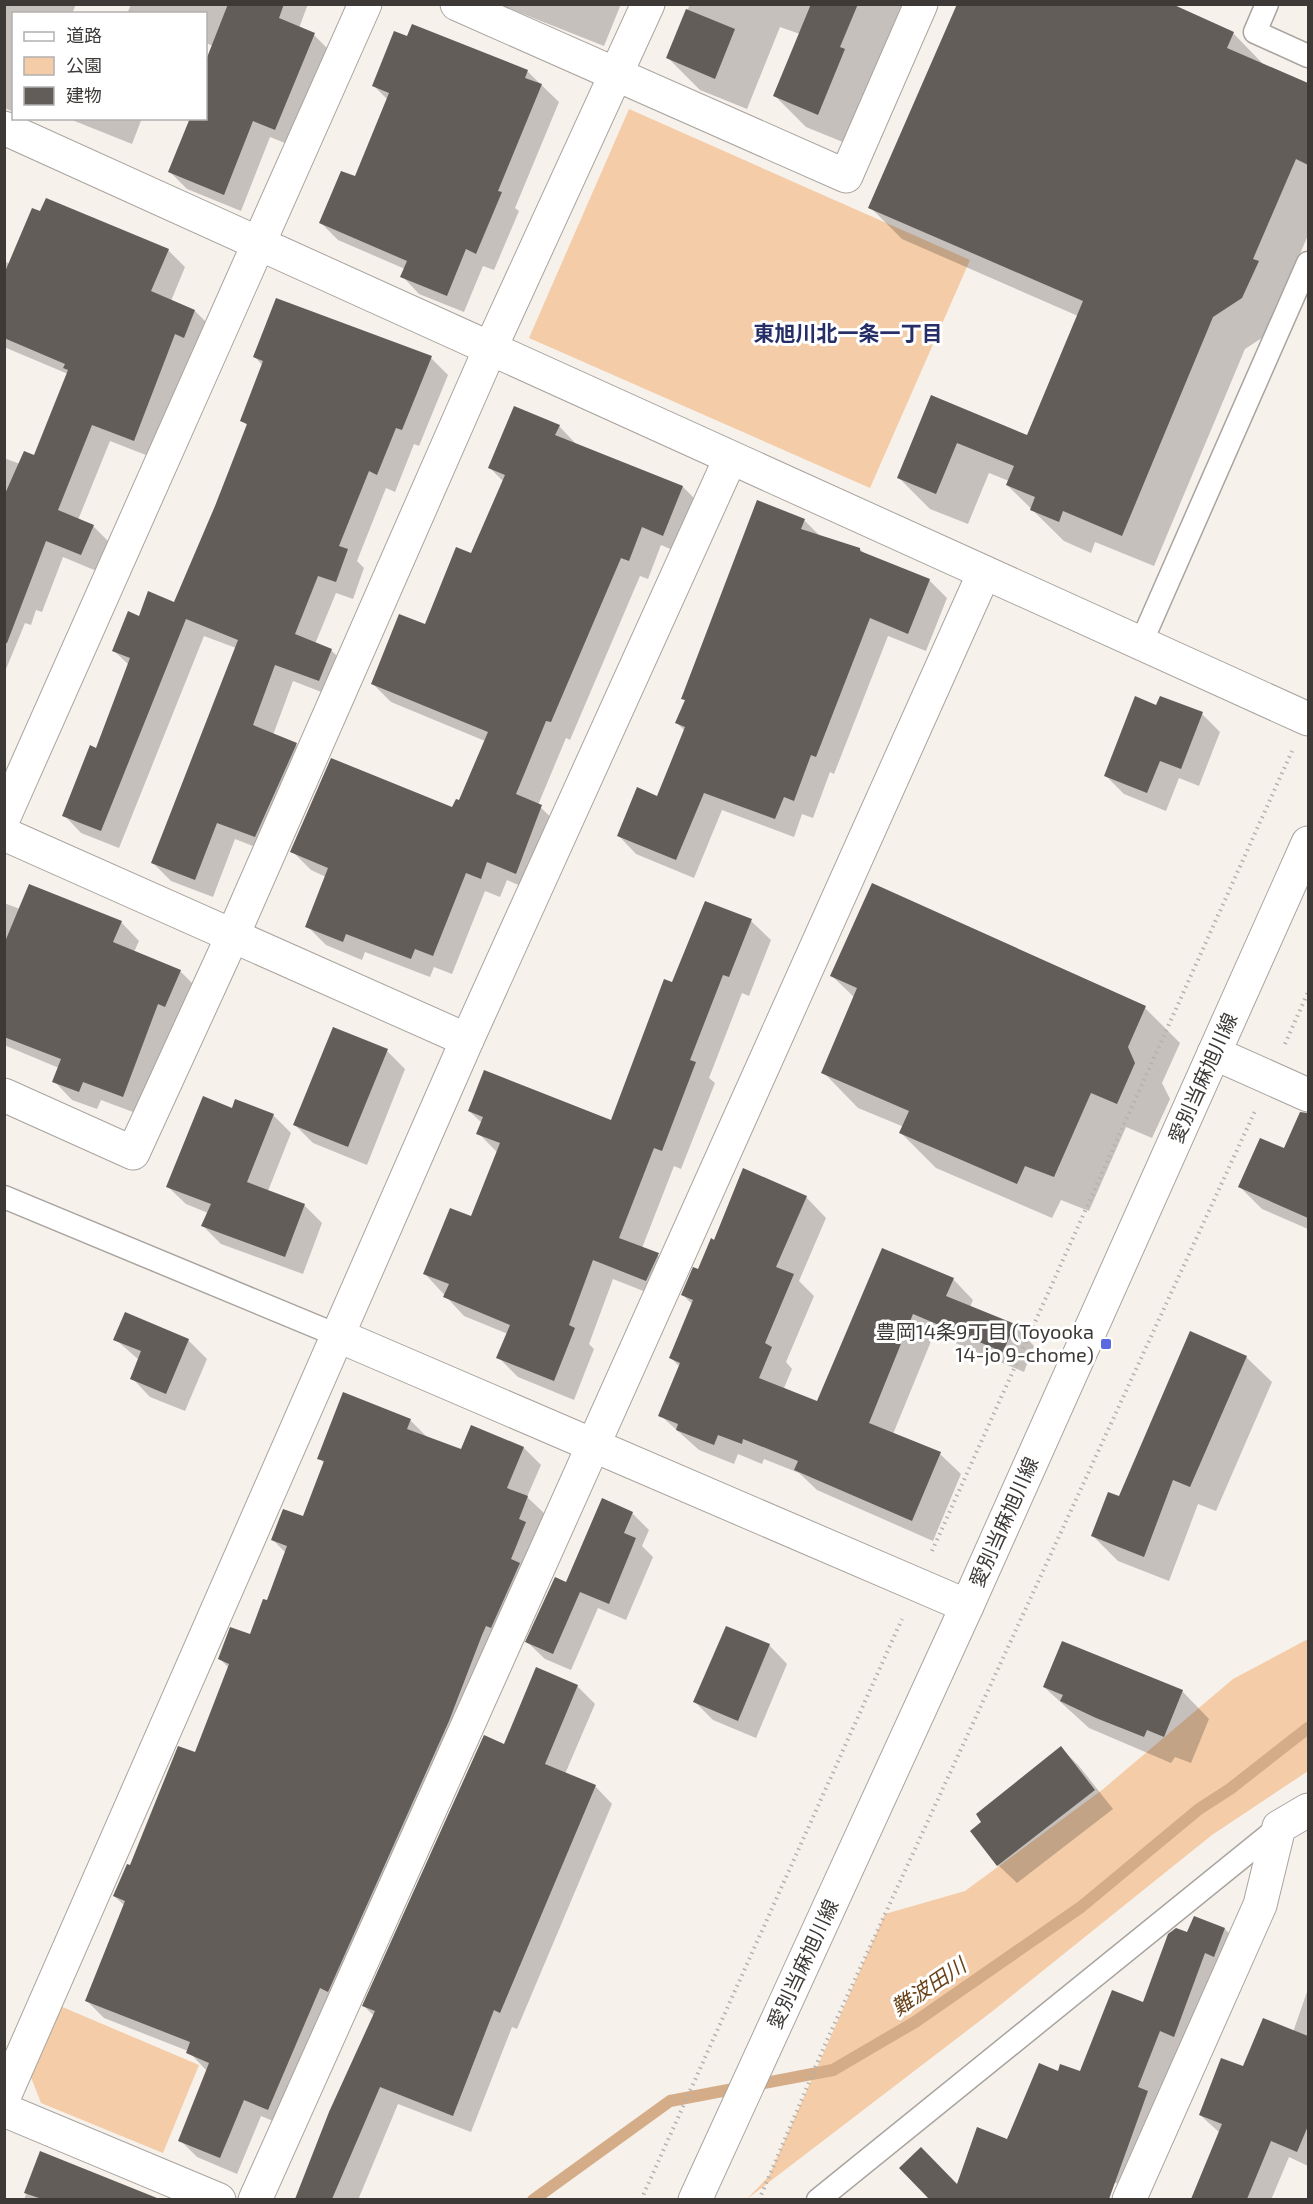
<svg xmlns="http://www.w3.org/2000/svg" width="1313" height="2204" font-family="'Exo 2','Noto Sans JP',sans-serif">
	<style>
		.green { fill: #f4cca7 }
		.shadow { fill: #0003 }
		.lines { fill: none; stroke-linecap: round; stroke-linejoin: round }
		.stream { stroke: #d4ac87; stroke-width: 12 }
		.building { fill: #625d59 }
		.service-casing { stroke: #a9a49f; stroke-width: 25 }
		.minor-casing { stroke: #a9a49f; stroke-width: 35 }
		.primary-casing { stroke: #a9a49f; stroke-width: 35 }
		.path { stroke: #b6b1ad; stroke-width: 4; stroke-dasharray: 1.5 4.5; stroke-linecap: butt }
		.service { stroke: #fff; stroke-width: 22 }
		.minor { stroke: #fff; stroke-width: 33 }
		.primary { stroke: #fff; stroke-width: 33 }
		.poi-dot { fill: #5a69e0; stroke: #fff; stroke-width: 2 }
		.labels { text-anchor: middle; stroke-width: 6; stroke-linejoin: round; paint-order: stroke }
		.street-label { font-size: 20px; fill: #3c3937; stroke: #fff }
		.poi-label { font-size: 20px; fill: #3c3937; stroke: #fff; text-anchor: end }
		.neighbourhood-label { font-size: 21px; font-weight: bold; fill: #262e67; stroke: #fff }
		.water-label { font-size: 21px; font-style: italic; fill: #6c441a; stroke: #fff }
	</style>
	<rect width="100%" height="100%" fill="#f7f1ec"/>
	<g class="green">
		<path d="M629,109L970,260L870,488L529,338Z"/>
		<path d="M1308,1639V1771L1212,1835L994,2010L747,2199L769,2176L885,1914L965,1891L1102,1790L1233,1679Z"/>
		<path d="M60,2006L199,2065L163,2153L41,2103L29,2072Z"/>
	</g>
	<g class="shadow">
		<path d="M4,4H76L72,14H14V112L4,108Z"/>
		<path d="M131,4H308L299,28L314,35L331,52L292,146L270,137L241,211L187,189L170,172L206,118V64L213,46L206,43V14H127Z"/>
		<path d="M498,4H621L604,46Z"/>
		<path d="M690,4H902L872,78L850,145L806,127L774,95L800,34L780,27L747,109L700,90L668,58Z"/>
		<path d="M1233,33L1265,66L1308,85V235L1285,290L1274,330L1245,349L1154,566L1095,542L1091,553L1064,541L1007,485L1009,481L989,473L968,524L930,509L899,478L931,397L1027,437L1078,316L902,239L870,207Z"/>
		<path d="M527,71L559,102L515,208L519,211L494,270L483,266L464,312L419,294L402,276L405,269L338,240L321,223L356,178L387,99L374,86Z"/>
		<path d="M67,118H142L132,144Z"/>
		<path d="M168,250L185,267L171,301L195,311L212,328L201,354L192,351L151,457L110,441L78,520L93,526L110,543L99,572L63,557L42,612L36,610L31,625L25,623L4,674V458L20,464L35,457L68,374L4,347V261L10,264Z"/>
		<path d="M255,357L431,358L448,375L419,446L414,444L395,492L386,488L357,561L364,568L353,599L336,593L315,644L331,650L349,668L337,698L293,681L273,735L296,745L313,762L273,854L235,839L213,897L171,881L153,863L236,648L204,636L119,848L81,833L64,815L97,749L129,665L114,651L140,618L175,604L216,506L248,426L242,420L263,366Z"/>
		<path d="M559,426L578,446L683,487L702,506L682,554L661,545L648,579L640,576L570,740L566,738L538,805L560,826L535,892L507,880L500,897L485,891L452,974L434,967L430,977L365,952L362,960L326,945L307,926L326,877L311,870L292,851L453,809L459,802L485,741L391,702L372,683L426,626L472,555L503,481L490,468Z"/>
		<path d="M804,520L820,536L860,549L865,554L929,580L947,598L926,651L888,636L834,774L830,772L813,818L802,814L794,837L722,810L694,878L636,854L618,835L658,798L685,731L677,723L686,701L683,698Z"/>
		<path d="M1202,714L1220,732L1199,786L1179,778L1166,811L1124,794L1106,776Z"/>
		<path d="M4,903L20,909L121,922L139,941L134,952L180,971L198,989L141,1115L101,1100L97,1109L72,1100L54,1081L59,1068L4,1045Z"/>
		<path d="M751,921L771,940L749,996L742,993L709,1078L715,1083L681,1169L674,1166L642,1248L658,1255L677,1274L666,1300L613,1279L589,1344L594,1349L574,1400L518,1377L498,1357L508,1334L464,1316L425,1274L472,1218L498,1153L478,1133L482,1123L469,1111L612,1122L673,984Z"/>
		<path d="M832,976L1145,1008L1180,1043L1162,1083L1170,1099L1152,1138L1126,1127L1089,1211L1061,1200L1052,1218L936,1168L901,1133L904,1127L858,1108L823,1072L855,998Z"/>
		<path d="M387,1051L405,1069L367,1165L313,1143L295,1125Z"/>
		<path d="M233,1110L273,1115L291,1133L268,1191L305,1206L322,1223L303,1274L221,1244L203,1226L208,1213L186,1204L168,1187Z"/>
		<path d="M1293,1131L1308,1137V1229L1262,1209L1240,1187L1285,1150Z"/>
		<path d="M806,1197L826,1218L799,1281L814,1296L786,1362L792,1369L784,1388L818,1403L882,1250L953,1279L973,1300L970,1307L1014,1325L1034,1346L1024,1372L934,1334L893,1434L940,1454L961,1474L933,1541L817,1490L799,1473L764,1459L762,1464L738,1454L734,1464L699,1450L660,1415L680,1367L670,1357L693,1305L683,1295L715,1242Z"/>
		<path d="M115,1339L188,1340L207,1359L185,1411L150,1397L132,1378L139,1360Z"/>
		<path d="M1246,1357L1272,1382L1216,1511L1198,1504L1169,1581L1118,1561L1093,1536Z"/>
		<path d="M410,1420L428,1438L462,1451L472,1427L524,1448L541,1465L527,1497L545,1514L285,2126L261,2116L237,2174L197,2157L180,2140L207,2071L188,2051L104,2018L87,2001L125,1906L114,1896L196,1754L229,1668L220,1659L251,1636L268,1602L286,1553L272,1539L304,1518L325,1464L319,1458Z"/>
		<path d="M632,1513L649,1530L642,1546L653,1557L626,1620L598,1608L571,1670L545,1659L527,1642Z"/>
		<path d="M769,1645L787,1664L756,1738L713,1720L694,1701Z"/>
		<path d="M577,1686L595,1704L565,1774L595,1786L612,1804L517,2029L512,2027L471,2132L398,2104L358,2200H296L331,2113L374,2016L364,2006L505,1746Z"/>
		<path d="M1044,1687L1182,1691L1209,1719L1191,1763L1175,1757L1171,1763L1089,1728Z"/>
		<path d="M1061,1748L1079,1766L1113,1809L1017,1883L998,1865Z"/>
		<path d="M1194,1918L1225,1929L1244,1949L1138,2191L1099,2177L1090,2200H931L901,2168L958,2186L1008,2141L1058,2073H1081L1144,2004L1188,1934Z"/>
		<path d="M1308,1989V2166L1289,2157L1271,2200H1193L1220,2133L1200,2115L1244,2068L1293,2032Z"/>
		<path d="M41,2153L117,2183L134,2200H24Z"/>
	</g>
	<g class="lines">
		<path class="stream" d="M533,2200L670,2101L833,2070L915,2022L1081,1907L1199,1809L1230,1789L1308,1728"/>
	</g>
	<g class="building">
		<path d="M228,4H284L279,18L315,33L275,130L253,121L224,195L168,172L190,118H206V60Z"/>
		<path d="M811,4H858L840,47L845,49L818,115L773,96Z"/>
		<path d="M957,4H1172L1234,32L1227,48L1308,83V165L1296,159L1253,259L1259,261L1242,298L1213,317L1122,536L1063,511L1059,522L1030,510L1035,497L1006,485L1014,466L957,443L936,494L897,478L931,395L1027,435L1083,301L868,208Z"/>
		<path d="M686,9L735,29L715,79L666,58Z"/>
		<path d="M412,24L528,70L525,78L542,84L498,191L502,192L476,254L466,249L447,296L400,277L407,261L319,223L341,171L355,176L389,93L372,86L394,31L407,36Z"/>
		<path d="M46,198L169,249L151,291L195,310L184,338L175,334L134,441L92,425L58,510L94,525L81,555L46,541L7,643H4V496L24,451L34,455L68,370L63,368L65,364L4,338V274L32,208L40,211Z"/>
		<path d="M276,298L432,356L402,430L396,428L377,475L369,471L339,546L348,549L336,582L318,576L295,634L332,649L319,681L275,665L253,725L297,743L255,837L217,823L195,880L151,863L238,640L186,619L101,831L62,816L90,745L96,748L130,658L112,651L128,611L139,616L148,591L174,602L215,506L247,424L240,421L263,361L253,357Z"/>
		<path d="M514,406L560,425L555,435L683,486L663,536L642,527L629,561L621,558L551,722L546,721L516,794L542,805L516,874L487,862L481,879L466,873L433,956L415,949L411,959L346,934L343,942L305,927L328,868L290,852L331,758L452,807L456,799L459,800L488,732L371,684L399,614L425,624L456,547L471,553L505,475L488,468Z"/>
		<path d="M757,500L805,519L801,529L860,548V551L930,579L908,634L870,618L816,757L811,755L794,801L784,797L775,819L704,793L676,860L617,836L637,787L657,796L685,727L675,723L685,700L681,699Z"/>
		<path d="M1135,696L1156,705L1160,696L1203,712L1181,769L1160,761L1147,793L1104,776Z"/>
		<path d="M872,883L1146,1006L1128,1047L1135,1063L1117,1104L1091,1093L1054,1177L1025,1166L1017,1184L899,1133L909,1111L821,1073L857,988L830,976Z"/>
		<path d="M29,884L122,921L113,942L181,970L165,1007L158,1004L123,1097L83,1082L79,1092L52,1082L61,1059L4,1037V944Z"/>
		<path d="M705,901L752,919L729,977L723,975L690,1060L696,1062L662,1151L654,1148L619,1238L659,1253L646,1281L593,1260L569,1325L575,1328L554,1381L496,1358L510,1325L443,1297L449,1284L423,1274L450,1208L471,1216L500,1143L476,1134L483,1117L468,1111L484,1070L611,1120L664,979L672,982Z"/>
		<path d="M333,1027L388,1049L348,1147L293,1125Z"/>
		<path d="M203,1096L232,1108L235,1099L274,1114L247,1182L305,1204L285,1257L201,1226L211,1204L166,1187Z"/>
		<path d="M1300,1112L1308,1113V1218L1238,1187L1260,1138L1284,1148Z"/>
		<path d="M743,1168L807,1196L776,1267L794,1274L765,1343L772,1347L759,1378L817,1401L882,1248L954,1278L946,1296L1015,1324L1003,1352L913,1314L869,1423L941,1452L912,1521L794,1470L798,1461L743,1439L742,1444L718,1435L714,1445L676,1430L678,1424L658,1416L680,1363L669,1358L693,1300L681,1295L693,1267L698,1269L711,1238L714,1240Z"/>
		<path d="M125,1312L189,1339L166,1394L130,1379L141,1351L113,1340Z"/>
		<path d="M1190,1331L1247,1356L1190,1487L1173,1480L1144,1557L1091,1536L1108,1492L1119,1496Z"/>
		<path d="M343,1392L411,1419L407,1429L461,1449L471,1425L524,1447L507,1488L528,1496L519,1519L526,1522L511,1559L520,1563L491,1628L486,1626L482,1635L449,1721L328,1992L320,1988L268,2110L244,2100L220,2158L178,2141L209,2063L186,2053L190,2042L85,2001L125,1901L113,1896L127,1864L130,1865L178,1746L195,1752L229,1664L218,1659L230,1627L250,1634L263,1599L267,1600L287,1546L271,1540L283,1509L303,1516L324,1461L317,1459Z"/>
		<path d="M602,1498L633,1512L624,1533L636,1538L609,1604L580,1592L553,1654L525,1642L555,1577L566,1582Z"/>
		<path d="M726,1626L770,1644L738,1721L693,1702Z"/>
		<path d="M1062,1641L1183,1690L1164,1737L1147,1730L1144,1737L1096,1718L1060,1701L1063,1695L1043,1687Z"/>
		<path d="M536,1667L578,1685L545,1764L596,1785L500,2013L494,2010L453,2116L380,2087L332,2199H295L329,2112L375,2011L362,2006L484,1735L504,1744Z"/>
		<path d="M1061,1746L1095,1790L997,1866L970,1831L981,1822L976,1814Z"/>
		<path d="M1194,1916L1225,1928L1214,1957L1205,1953L1174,2037L1160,2031L1138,2087L1148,2091L1109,2199H929L899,2168L921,2147L957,2184L977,2127L1007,2139L1039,2063L1058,2071L1060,2064L1080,2071L1112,1990L1143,2002L1168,1934L1176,1928L1187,1932Z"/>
		<path d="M1263,2018L1308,2036V2126L1297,2152L1271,2141L1247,2199H1191L1222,2124L1199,2115L1221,2058L1243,2066Z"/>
		<path d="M40,2151L157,2198V2199H42L24,2193Z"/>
	</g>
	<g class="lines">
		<defs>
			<g id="service">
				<path d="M1267,4L1255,32L1308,56"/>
				<path d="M1141,643L1308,263"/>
				<path d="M4,1197L339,1336"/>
				<path d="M818,2200L1279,1827"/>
			</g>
			<g id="minor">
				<path d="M457,4L846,176L921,4"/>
				<path d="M4,128L1308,719"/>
				<path d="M4,817L365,4"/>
				<path d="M4,834L467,1040"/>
				<path d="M1214,1053L1308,1095"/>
				<path d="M4,1095L133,1153L232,937L490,349L648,4"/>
				<path d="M339,1336L967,1606"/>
				<path d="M4,2097L467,1040L730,459"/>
				<path d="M4,2110L219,2200"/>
				<path d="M255,2200L984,573"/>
				<path d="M1129,2200L1260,1905L1279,1827L1308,1810"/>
			</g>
			<path id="primary" d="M695,2200L967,1606L1308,843"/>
		</defs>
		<use href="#service" class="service-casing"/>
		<use href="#minor" class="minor-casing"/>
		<use href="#primary" class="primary-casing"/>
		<g class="path">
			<path d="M1285,1044L1308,992"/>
			<path d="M932,1551L1292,751"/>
			<path d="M641,2200L902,1619"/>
			<path d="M759,2200L827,2040L1255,1111"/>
		</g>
		<use href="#service" class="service"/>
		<use href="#minor" class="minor"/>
		<use href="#primary" class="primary"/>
	</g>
	<rect class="poi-dot" x="1100" y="1338" width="12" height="12" rx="3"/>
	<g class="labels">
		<g class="street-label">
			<text transform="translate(1203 1078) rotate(-66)" y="7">愛別当麻旭川線</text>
			<text transform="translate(1004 1522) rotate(-66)" y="7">愛別当麻旭川線</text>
			<text transform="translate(803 1964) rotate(-65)" y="7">愛別当麻旭川線</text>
		</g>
		<g class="poi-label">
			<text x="1094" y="1339">豊岡14条9丁目 (Toyooka<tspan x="1094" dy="23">14-jo 9-chome)</tspan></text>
		</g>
		<g class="neighbourhood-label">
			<text x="848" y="341">東旭川北一条一丁目</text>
		</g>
		<g class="water-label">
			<text transform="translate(929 1987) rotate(-34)" y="7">難波田川</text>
		</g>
	</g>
	<rect width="1313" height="2204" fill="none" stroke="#3c3937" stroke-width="12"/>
	<rect x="12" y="12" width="195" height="108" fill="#ffffff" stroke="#b1b0af" stroke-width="1.5"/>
	<rect x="24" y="32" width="30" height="9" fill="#ffffff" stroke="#b1b0af" stroke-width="1.5"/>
	<text x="66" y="42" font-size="18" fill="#3c3937">道路</text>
	<rect x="24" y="57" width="30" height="18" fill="#f4cca7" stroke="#b1b0af" stroke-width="1.5"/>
	<text x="66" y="72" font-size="18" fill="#3c3937">公園</text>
	<rect x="24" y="87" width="30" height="18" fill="#625d59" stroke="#b1b0af" stroke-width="1.5"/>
	<text x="66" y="102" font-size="18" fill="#3c3937">建物</text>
</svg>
